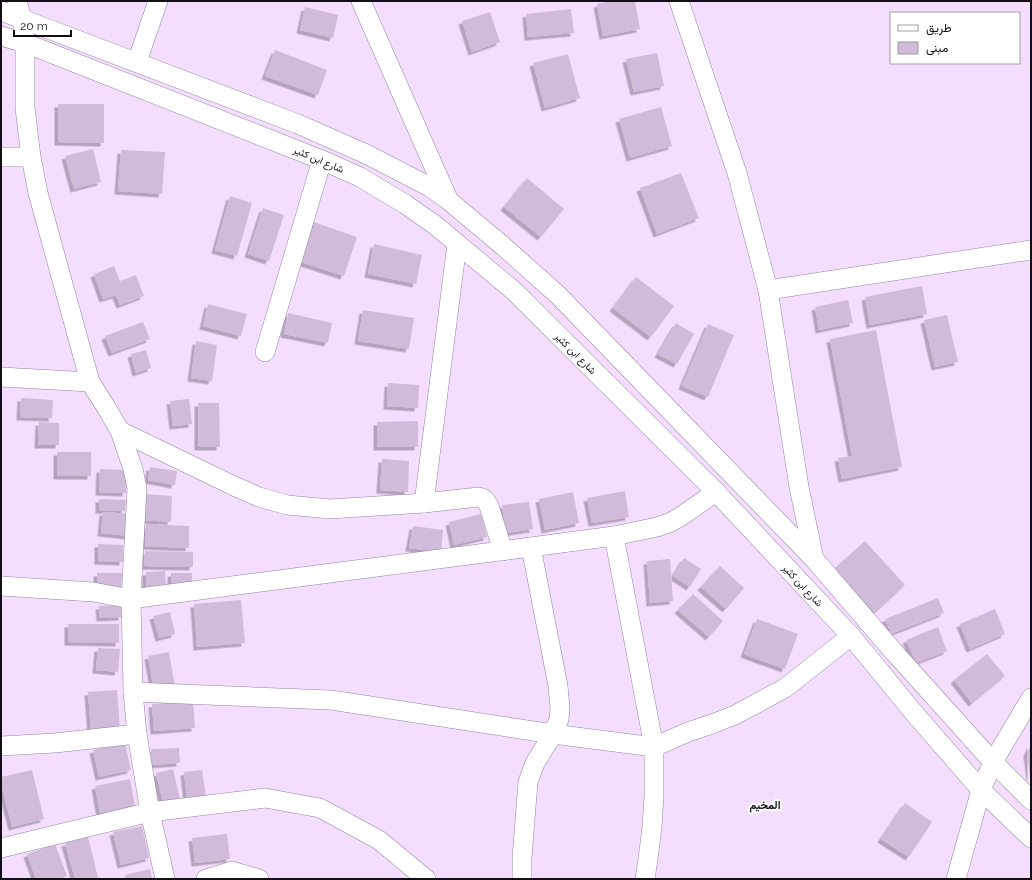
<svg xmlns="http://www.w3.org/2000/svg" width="1032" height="880" font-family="Raleway,Vazirmatn,sans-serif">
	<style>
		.building { fill: #d0bbda; filter: url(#shadow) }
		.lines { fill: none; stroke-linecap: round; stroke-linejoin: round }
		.minor-casing { stroke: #9783a1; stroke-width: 20 }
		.minor { stroke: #fff; stroke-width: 19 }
		.labels { text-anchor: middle; stroke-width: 4; stroke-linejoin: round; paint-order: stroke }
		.street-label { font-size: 10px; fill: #140c17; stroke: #fff }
		.neighbourhood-label { font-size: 11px; font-weight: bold; fill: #140c17; stroke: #fff }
	</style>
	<defs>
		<filter id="shadow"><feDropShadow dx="-3.5" dy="3.5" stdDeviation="0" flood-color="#0004"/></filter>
	</defs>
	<rect width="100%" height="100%" fill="#f4deff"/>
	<g class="building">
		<path d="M612,1H635L640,29L603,36L597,4Z"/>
		<path d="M305,7L338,15L333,38L300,30Z"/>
		<path d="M571,9L574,33L528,37L526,14Z"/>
		<path d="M490,12L500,42L472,52L462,21Z"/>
		<path d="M275,50L327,70L318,95L265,76Z"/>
		<path d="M657,53L664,86L634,92L626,59Z"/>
		<path d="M568,54L580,98L545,108L533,63Z"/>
		<path d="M58,104H104V143L58,142Z"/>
		<path d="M661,107L672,146L630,158L619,119Z"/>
		<path d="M93,149L101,182L74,189L65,156Z"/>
		<path d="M121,150L165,152L162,194L118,191Z"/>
		<path d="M681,173L699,218L657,234L640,188Z"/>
		<path d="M527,178L564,209L541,237L504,207Z"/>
		<path d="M230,196L252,203L237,256L215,250Z"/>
		<path d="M263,208L284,215L269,261L248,254Z"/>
		<path d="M311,221L357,237L344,276L298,261Z"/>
		<path d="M374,244L422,255L416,284L368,274Z"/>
		<path d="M114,266L120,281L136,275L144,296L120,305L116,295L103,299L94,274Z"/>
		<path d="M636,277L674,306L651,337L613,308Z"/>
		<path d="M922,286L927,314L870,325L865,297Z"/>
		<path d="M848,300L853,323L819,330L815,307Z"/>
		<path d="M208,304L247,314L241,336L203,326Z"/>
		<path d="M363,310L414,318L409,349L358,341Z"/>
		<path d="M288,313L332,323L328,343L284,334Z"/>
		<path d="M947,315L958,362L935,367L924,320Z"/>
		<path d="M143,322L150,339L112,353L105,336Z"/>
		<path d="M676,323L694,334L677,364L658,354Z"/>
		<path d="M708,324L734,335L708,397L682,386Z"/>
		<path d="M876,330L902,467L842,479L838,458L852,456L830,339Z"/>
		<path d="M196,341L217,345L212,381L191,378Z"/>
		<path d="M146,350L151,368L136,373L131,354Z"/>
		<path d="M388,383L419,385L418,408L387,406Z"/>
		<path d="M21,398L53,400L52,418L20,417Z"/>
		<path d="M189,399L192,424L173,426L170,401Z"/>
		<path d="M198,403H219L220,447H198Z"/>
		<path d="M418,421V447H377V422Z"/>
		<path d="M39,422L59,423V445H38Z"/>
		<rect x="57" y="452" width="34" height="24"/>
		<path d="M382,459L409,461L408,492L380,490Z"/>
		<path d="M150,467L177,471L175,485L148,480Z"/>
		<path d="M100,469L127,470L126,493L99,492Z"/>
		<path d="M625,491L629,517L592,523L587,498Z"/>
		<path d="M573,492L579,523L545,530L539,499Z"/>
		<path d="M145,494L172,496L171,522L144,520Z"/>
		<path d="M99,499L126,500L125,511L99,510Z"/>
		<path d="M529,502L533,529L506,533L502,505Z"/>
		<path d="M103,512L131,514L130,536L101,533Z"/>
		<path d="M481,514L487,537L454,545L449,522Z"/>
		<path d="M146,524L189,526V548L145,546Z"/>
		<path d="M413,526L443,530L441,552L409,548Z"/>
		<path d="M865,541L905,585L875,613L835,568Z"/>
		<path d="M98,544L123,545V562L98,561Z"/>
		<path d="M145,551L193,552V567L144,566Z"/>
		<path d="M684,558L701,569L690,587L673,576Z"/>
		<path d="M670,559L673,601L650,603L647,561Z"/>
		<path d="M720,566L744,588L726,609L701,587Z"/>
		<path d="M165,571L166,586L146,587V572Z"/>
		<path d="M97,573H122L121,593L97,592Z"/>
		<rect x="171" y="573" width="21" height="13"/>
		<path d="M693,594L723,621L709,637L678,610Z"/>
		<path d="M938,598L944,613L891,634L885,619Z"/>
		<path d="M241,600L245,643L197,647L194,604Z"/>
		<path d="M122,605V617L100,618L99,606Z"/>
		<path d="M995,609L1005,634L970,649L960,624Z"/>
		<path d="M170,612L175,634L159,638L153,616Z"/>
		<path d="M757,619L798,634L785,669L744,654Z"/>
		<path d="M68,624H119V643L68,642Z"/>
		<path d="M938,627L947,651L916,663L906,640Z"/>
		<path d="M98,648L120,649L118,672L96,670Z"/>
		<path d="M169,652L175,687L154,690L148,656Z"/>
		<path d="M987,654L1005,676L972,703L954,680Z"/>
		<path d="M117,690L120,729L91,732L88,692Z"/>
		<path d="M193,701L195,728L154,731L152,704Z"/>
		<path d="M125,743L131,770L99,777L93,750Z"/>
		<path d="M1031,744V778L1030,776L1027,753Z"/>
		<path d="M179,748L180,763L152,765L151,749Z"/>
		<path d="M173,769L180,799L163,803L156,773Z"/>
		<path d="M32,770L44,819L12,827L1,784V777Z"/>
		<path d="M202,770L206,797L187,800L184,772Z"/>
		<path d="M130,779L135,806L100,813L95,786Z"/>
		<path d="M905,803L932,822L909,857L881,839Z"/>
		<path d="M142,826L149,858L121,865L113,832Z"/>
		<path d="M227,834L230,859L195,863L192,838Z"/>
		<path d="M88,837L98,878L94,879H75L65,843Z"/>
		<path d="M55,844L67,876L59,879H36L27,854Z"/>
		<path d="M150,869L152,879H126L125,875Z"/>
	</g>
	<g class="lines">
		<defs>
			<g id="minor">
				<path d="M17,1L22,19L25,43V108L31,157L38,193L90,382L106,407L120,431L133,469L137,488L131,599L133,692L137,734L150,812L165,879"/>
				<path d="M361,1L448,199"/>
				<path d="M679,1L737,173L768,290L799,487L814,559"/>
				<path d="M1,11L298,124L366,154L430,187L448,200L503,246L558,295L814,559L894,652L993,762L1031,800"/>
				<path d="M1,36L25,43L322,160L360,177L405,204L435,225L514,291L716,492L851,636L914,713L981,790L1031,838"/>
				<path d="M137,62L158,1"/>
				<path d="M1,157H31"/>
				<path d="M768,290L1031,250"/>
				<path d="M265,352L322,160"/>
				<path d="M1,377L90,382"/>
				<path d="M120,431L234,486L259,497L287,505L330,509L424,503L479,497C485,498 486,501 489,506L503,551"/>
				<path d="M424,503L457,244"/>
				<path d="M614,536L654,747V796L652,827L648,859L645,879"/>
				<path d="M1,586L93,592L131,599L531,547L614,536L657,527L669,523L680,517L716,492"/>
				<path d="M133,692L331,700L553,734L654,747L688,732L712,724L735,715L785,688L851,636"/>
				<path d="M1,746L55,743L137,734"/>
				<path d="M1,848L150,812L265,798L320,808L379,840L426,879"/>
				<path d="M206,879L232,871L259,879"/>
				<path d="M522,879V858L528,782L535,763L553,734L559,719L560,709L558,686L531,547"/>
				<path d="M956,879L981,790L993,762L1031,698"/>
			</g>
		</defs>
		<use href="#minor" class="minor-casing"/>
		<use href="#minor" class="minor"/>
	</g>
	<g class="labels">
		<g class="street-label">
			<text transform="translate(319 159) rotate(23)" y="4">شارع ابن كثير</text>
			<text transform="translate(576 353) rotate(45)" y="4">شارع ابن كثير</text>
			<text transform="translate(803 585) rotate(47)" y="4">شارع ابن كثير</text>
		</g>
		<g class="neighbourhood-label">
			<text x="765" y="809">المخيم</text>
		</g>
	</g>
	<rect width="1032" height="880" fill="none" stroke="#140c17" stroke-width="4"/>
	<rect x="890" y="12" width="130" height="52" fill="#ffffff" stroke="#a19ea2"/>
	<rect x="898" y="25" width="20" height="6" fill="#ffffff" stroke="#a19ea2"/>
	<text x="926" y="32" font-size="12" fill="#140c17">طريق</text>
	<rect x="898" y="42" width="20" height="12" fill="#d0bbda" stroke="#a19ea2"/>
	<text x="926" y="52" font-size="12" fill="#140c17">مبنى</text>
	<path d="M14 30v6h57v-6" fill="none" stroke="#140c17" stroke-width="2"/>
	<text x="20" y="30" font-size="12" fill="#140c17" stroke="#ffffff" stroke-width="3" paint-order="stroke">20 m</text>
</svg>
